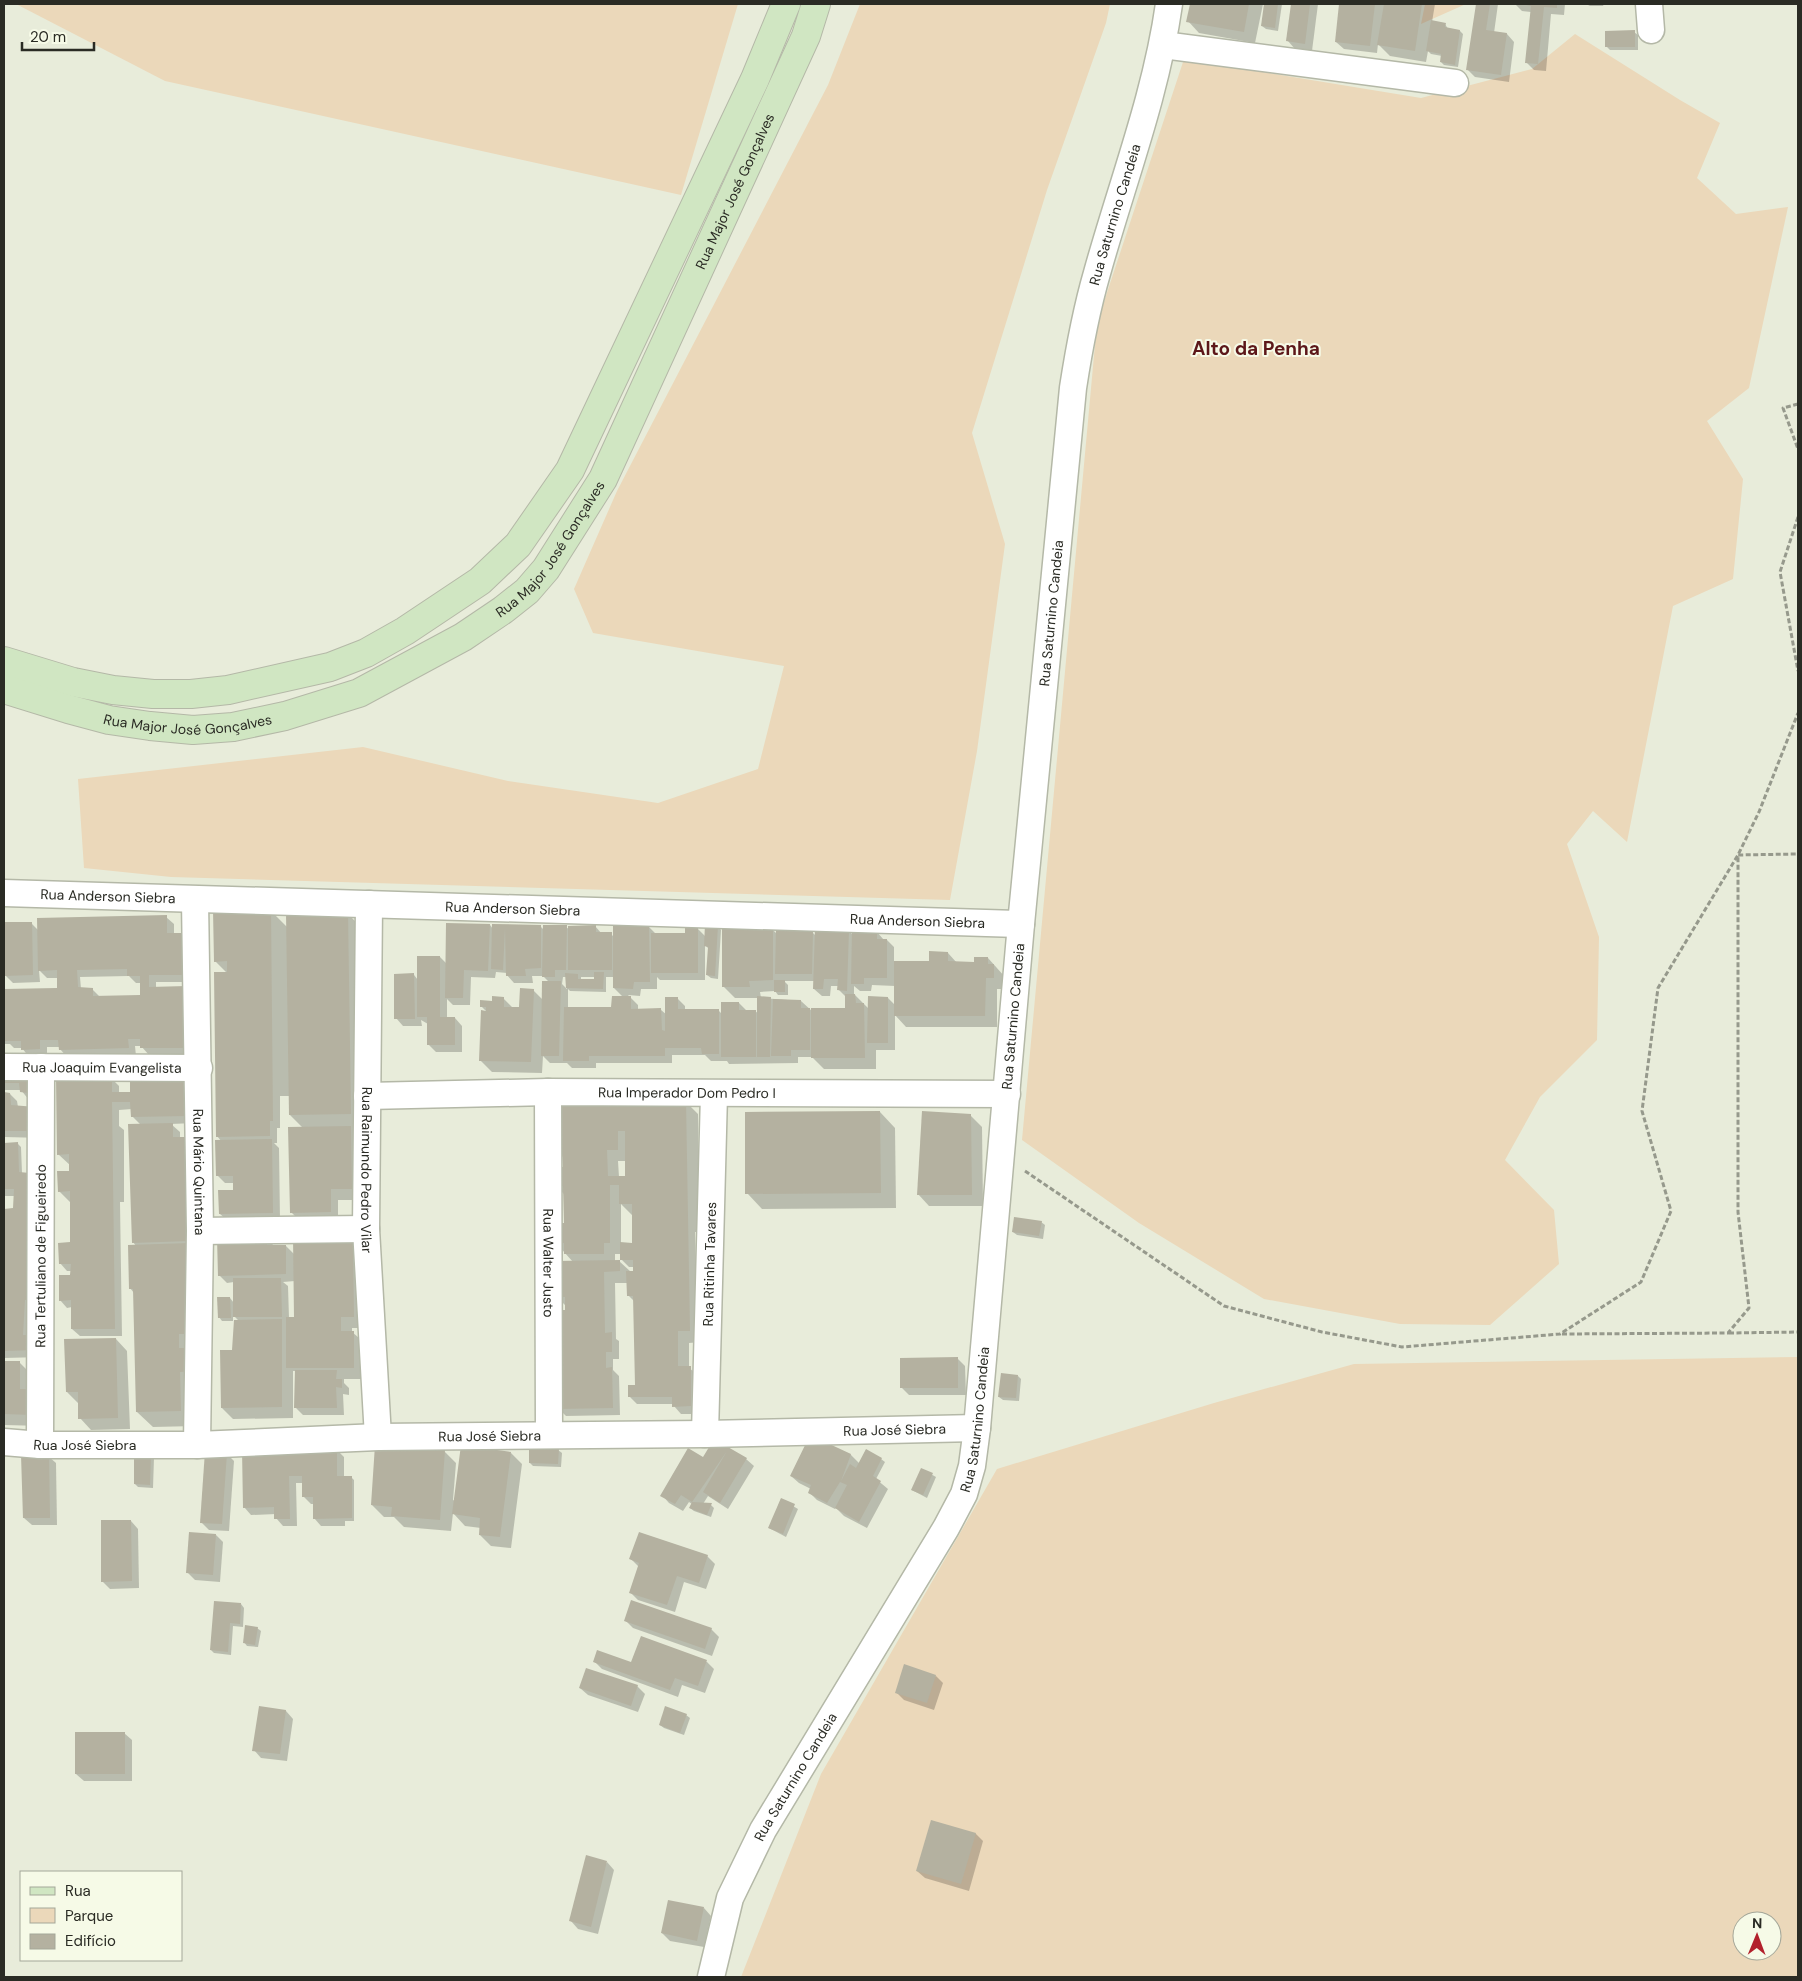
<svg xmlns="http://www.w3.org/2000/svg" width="1802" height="1981" font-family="'DM Sans',sans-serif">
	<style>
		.green { fill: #ebd8ba; fill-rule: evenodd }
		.shadow { fill: #0003; fill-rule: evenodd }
		.building { fill: #b4b1a0; fill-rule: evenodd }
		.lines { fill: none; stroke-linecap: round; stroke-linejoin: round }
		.street-casing { stroke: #b4b8a7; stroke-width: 29 }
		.secondary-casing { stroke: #b4b8a7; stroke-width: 30 }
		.path { stroke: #96998c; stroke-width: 3; stroke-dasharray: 5 2.5; stroke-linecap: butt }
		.street { stroke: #fff; stroke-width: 26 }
		.secondary { stroke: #d0e6c2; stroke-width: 28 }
		.labels { text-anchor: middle; stroke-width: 4; stroke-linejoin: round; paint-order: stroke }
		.street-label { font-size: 14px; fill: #2a2b24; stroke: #f6fae7 }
		.district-label { font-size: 19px; font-weight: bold; fill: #5c1719; stroke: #f6fae7 }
	</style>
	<rect width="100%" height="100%" fill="#e8ecda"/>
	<g class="green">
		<path d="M16,4H738L681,195L165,81Z"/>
		<path d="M860,4H1110L1106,23L1047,190L972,433L1005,544L977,751L950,900L171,877L84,868L78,779L363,747L508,781L658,803L758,769L784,666L593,633L574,589L617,491L828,85Z"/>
		<path d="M1425,4H1466L1421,24Z"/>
		<path d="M1575,34L1680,100L1720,123L1697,178L1736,214L1788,207L1749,388L1707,421L1743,479L1733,579L1673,606L1627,842L1593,811L1567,844L1599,937L1597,1040L1540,1097L1505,1160L1554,1210L1559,1264L1490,1325L1400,1324L1264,1299L1139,1223L1022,1140L1097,323L1184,59L1421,98L1532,69Z"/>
		<path d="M1798,1357V1977H741L821,1774L997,1469L1214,1403L1354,1364ZM1742,1921H1772V1951H1742Z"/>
	</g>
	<g class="shadow">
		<path d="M1191,4H1263L1255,43L1199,33L1188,21Z"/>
		<path d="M1265,4H1282L1278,31L1266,29L1262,26Z"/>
		<path d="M1292,4H1318L1312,51L1295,49L1288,41Z"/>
		<path d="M1341,4H1435L1432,22L1445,24L1448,29L1460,31L1463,34L1458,67L1444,65L1441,62L1442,56L1431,54L1428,51L1426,62L1390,56L1378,44L1377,53L1344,49L1336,42Z"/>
		<path d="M1477,4H1498L1494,33L1507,34L1514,42L1509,82L1475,77L1468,70Z"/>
		<path d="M1515,4H1565L1564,15L1551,14L1546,71L1534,70L1526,62L1531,12L1522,11Z"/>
		<path d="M1586,4H1604L1603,6H1590Z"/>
		<path d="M1634,32L1638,35V50H1610L1607,47Z"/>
		<path d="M271,911L288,928L348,914L363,929L366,1129L353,1130L362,1138L363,1200H338V1219L299,1220L291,1212L303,1128L290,1115V1096H280V1128H277V1143H274L279,1148L280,1220L228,1221L220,1214L235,1191L234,1183H225L217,1175L222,1142L217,1136L227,973L215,961Z"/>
		<path d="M166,917L174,924V934L194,982H156V988L195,1055H149L141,1046H135L136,1056L67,1057L60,1049V1047H47V1056L29,1057L22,1048H14L10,1044H4V995L6,997L60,989L58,978H47L39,970L40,982L13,983L5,975L4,982V968L5,969L4,921L6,924L31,923L39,931ZM129,976L136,983H141L142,996L100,997L92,989H81L80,977Z"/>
		<path d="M490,925L493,929V925L540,926L544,930L566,927L570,930L595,926L602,934H611L614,937L649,927L656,934H686L697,928L706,937L718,926L721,930L718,979L711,978L707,975L709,949L705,945V980H660L657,977V989H641L640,996L628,995L638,1005V1010H661L667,1015L678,999L685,1006V1010L719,1011L722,1014L739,1003L746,1010L755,1011L759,1014V998H735L723,986L772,929L777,934L812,932L816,936L849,931L853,935L876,931L884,940H887L894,947V962H930L948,953L957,963H975L988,958L1005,977V989H997V1027H906L895,1015V1050H876V1069H824L812,1057H798V1063L729,1064L727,1061H711L705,1055H672V1063H596V1068H572L567,1063H550L543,1056L542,1073L492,1072L480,1060L487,1012L481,1006L503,998L514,1009H521L533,990L543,1000L549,982L543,976H532L533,983H514L507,975V973L496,972L495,978L471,977L470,1005H453L447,999V1019L455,1018L462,1026V1052H436L429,1045L428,1024L421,1020L422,1026H403L396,1018L414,975L418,980L440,957L447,964ZM563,977H567V989L562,984ZM581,977H596L595,981L581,980ZM606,977H614V988L623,997L613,1008H568V989L570,991L606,992ZM784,981H814V989L822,996H830L831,986H839V990L847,998V1009L813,1012L801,1001L761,998L760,992L775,991L778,995H788V985ZM872,985L895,986V1005L888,998L869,1009L854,994V986L860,991H871Z"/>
		<path d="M4,1071L36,1074L29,1100L21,1090H4Z"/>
		<path d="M187,1077L195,1123L171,1124L180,1132V1138H186L196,1426L153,1427L137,1412L134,1293L130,1288L136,1246L133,1242L141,1125L132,1116V1109L119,1110V1126L124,1130V1202H120L122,1336H80L72,1329V1307L67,1308L60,1300L72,1271H67L60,1263L71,1244V1203L59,1191L71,1173V1166L58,1154L111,1078L119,1086V1093H131Z"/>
		<path d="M4,1094H10L17,1101L18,1107L44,1138L4,1137Z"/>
		<path d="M686,1102L698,1114L699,1232H695L696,1268L700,1272L701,1342L689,1343V1368L698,1375V1414H681L674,1406V1404H637L630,1397L636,1386L635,1302L628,1295V1283H615L616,1339L619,1341V1359H613V1370L619,1376L620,1415L566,1416L558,1408L566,1306L557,1297L573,1262L556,1243L565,1224V1195L555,1185L564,1168V1158L556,1150ZM618,1161H626L627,1177H619ZM621,1204L632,1215L634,1244H621ZM615,1254H621V1259L629,1267H634V1272H631L619,1261H615Z"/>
		<path d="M880,1112L895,1128L896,1208L762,1209L747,1193Z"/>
		<path d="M970,1115L982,1127L983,1206H929L918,1194Z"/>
		<path d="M4,1144H18L21,1147L22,1173L43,1357L4,1358V1210H14L15,1196H4Z"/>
		<path d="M1041,1222L1045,1225L1043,1239L1017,1235L1013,1232Z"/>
		<path d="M266,1237L274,1246H286L295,1255L352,1238L364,1249L365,1328H352V1332L365,1343V1379H344V1383L349,1388V1395L343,1394L344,1415H303L296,1408V1371H293V1418L233,1419L222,1408L239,1321L233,1315V1321H222L219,1317L230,1298L234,1303V1282L227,1283L219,1275ZM295,1281V1318H289L288,1286L283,1282Z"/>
		<path d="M116,1339L127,1351L130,1429L91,1430L80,1418L78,1403L67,1392Z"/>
		<path d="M958,1359L965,1366L966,1395H909L902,1388Z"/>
		<path d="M4,1363H20L31,1374L43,1426L4,1425Z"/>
		<path d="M1018,1376L1021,1379L1019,1401L1003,1400L999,1397Z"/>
		<path d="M810,1437L851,1455L860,1464L881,1459L885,1462L876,1479L888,1489L867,1528L844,1516L836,1508L835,1509L817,1500L810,1493L811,1489L799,1483L791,1476Z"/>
		<path d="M715,1441L746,1459L754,1466L728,1509L708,1496L703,1504L711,1505L714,1508L711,1517L694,1511L690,1508L692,1504L689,1502L683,1511L669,1503L662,1495L704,1459Z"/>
		<path d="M337,1450L344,1457V1477H351L354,1480V1521H345V1526H321L314,1518V1504H311L303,1496V1483H296L297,1526H283L276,1518V1514L251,1515L244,1507V1451Z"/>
		<path d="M558,1450L562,1453L561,1467L533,1466L530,1463Z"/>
		<path d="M444,1451L456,1463L453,1500L455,1501L511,1453L522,1464L511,1548L491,1546L480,1535L481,1528L465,1526L453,1513L451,1531L404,1527L394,1517H384L372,1505Z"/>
		<path d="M227,1454L234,1461L229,1531L209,1530L201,1522Z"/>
		<path d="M150,1455L154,1458L153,1488L138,1487L135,1484Z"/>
		<path d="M48,1456L56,1463L57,1525H32L24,1518Z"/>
		<path d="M922,1469L936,1477L927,1498L912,1490Z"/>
		<path d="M781,1499L798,1509L786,1537L769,1528Z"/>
		<path d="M131,1521L138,1529L139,1588L110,1589L102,1581Z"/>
		<path d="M216,1535L223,1542L220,1582L195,1580L187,1572Z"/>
		<path d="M707,1556L715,1564L706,1589L684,1582L675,1612L638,1600L631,1593L639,1567L631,1559Z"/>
		<path d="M241,1604L244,1608L243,1627L233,1626L231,1655L214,1653L211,1650Z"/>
		<path d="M625,1620L711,1629L719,1637L712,1656L633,1628Z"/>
		<path d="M257,1628L261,1631L258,1647L247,1646L244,1642Z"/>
		<path d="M641,1638L707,1662L714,1669L705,1693L682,1685L678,1697L602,1669L595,1662L632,1664Z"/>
		<path d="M936,1676L943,1683L934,1710L904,1700L897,1693Z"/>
		<path d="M637,1686L645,1694L638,1712L588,1695L580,1688Z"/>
		<path d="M260,1708L286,1711L293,1719L287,1761L261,1758L254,1750Z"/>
		<path d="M686,1715L690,1718L684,1735L664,1728L660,1725Z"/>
		<path d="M124,1733L132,1740V1781H84L76,1774Z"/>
		<path d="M932,1821L976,1834L983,1841L969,1891L925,1878L917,1871Z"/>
		<path d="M607,1862L614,1870L598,1934L578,1929L571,1921Z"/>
		<path d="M704,1908L711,1916L704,1947L670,1941L662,1933Z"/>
	</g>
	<g class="building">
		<path d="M1190,4H1249L1244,32L1186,22Z"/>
		<path d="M1264,4H1278L1275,28L1261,26Z"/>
		<path d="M1291,4H1310L1305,44L1286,41Z"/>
		<path d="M1339,4H1375L1370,46L1335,42Z"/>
		<path d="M1384,4H1422L1415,51L1377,45Z"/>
		<path d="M1476,4H1490L1486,30L1507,33L1501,75L1466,70Z"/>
		<path d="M1521,4H1557V8L1544,7L1538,64L1525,63L1531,6Z"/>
		<path d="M1431,20L1446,23L1445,27L1460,30L1455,65L1440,62L1441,54L1426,51Z"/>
		<path d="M1635,30V47H1605V31Z"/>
		<path d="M271,909L273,1121H270V1136L216,1137L214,972H227V961L214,962L213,910Z"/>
		<path d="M348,912L351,1114L289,1115L286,913Z"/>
		<path d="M167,915V933H186L187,975H149V987L187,986L188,1048H140V1039H128L129,1048L59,1050L58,1040H40V1049L21,1050V1041H4V989L57,988V970L38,971L37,918ZM127,969V976H140V995L93,996V988L78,987L77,970Z"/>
		<path d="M4,922H32L33,975L4,976Z"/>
		<path d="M446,923L490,924L488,971L464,970L463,998H445Z"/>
		<path d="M492,924L541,925V968L525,969L526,976H506L505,928L503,970L491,969Z"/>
		<path d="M705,924L718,925L715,976L706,975L708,947L704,946Z"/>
		<path d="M543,925H567L566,970H555V977H542Z"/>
		<path d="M596,925V932H612V970H568V926Z"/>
		<path d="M613,925H649L650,982H634L633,989L613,988Z"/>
		<path d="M685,926L698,927V973H651V933H685Z"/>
		<path d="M773,927V980L749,981L750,987H722V928Z"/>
		<path d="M815,929L849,930L847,991L837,990L838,979H824L823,989H813Z"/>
		<path d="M852,929L877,930V939H887V978H864V984H851Z"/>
		<path d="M776,930L813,931L812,974H775Z"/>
		<path d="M929,951L948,952V961L974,962V957H988V964H994V978H986L985,1016H894V961H929Z"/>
		<path d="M417,956H440V1017H455V1045H427V1017H417Z"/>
		<path d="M594,972H604L603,989L566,988L565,973L578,974V979H594Z"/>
		<path d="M414,973L415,1019H394V974Z"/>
		<rect x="774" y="980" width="11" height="12"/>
		<path d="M542,981H561L559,1056H541Z"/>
		<path d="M520,988L534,989L531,1062L479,1061L481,1010L486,1011V1007H480V1000L492,1001V996L504,997V1007H519Z"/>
		<path d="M845,994H855L856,1003H864L865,1058H811V1008H845Z"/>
		<path d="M612,996H631V1009L661,1008L662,1030L665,1031V997H678V1009H719V1054H702L701,1048H665V1056H589V1061H563L564,1007H611Z"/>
		<path d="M757,996L771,997L770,1057H757Z"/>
		<path d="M868,996L888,997V1043H867Z"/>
		<path d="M773,999L801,1000V1008H810V1050H791V1056H771Z"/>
		<path d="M721,1002H739V1010H756V1057H721Z"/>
		<path d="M4,1070L37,1073L36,1094L20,1092L19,1083H4Z"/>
		<path d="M130,1076H187L188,1116L131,1117L130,1102H112L115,1329H71V1300L59,1301V1275H70L71,1264H59L58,1243L70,1242V1191L58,1192L57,1171H69V1154L57,1155L56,1077H112V1092H130Z"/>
		<path d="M4,1092L10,1093L11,1105L36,1107L37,1131H4Z"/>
		<path d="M686,1101L690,1331H678V1366H691V1406L672,1407V1397H628V1385H635L633,1296H627L626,1271H633V1260H620V1271L604,1272L605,1333L612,1332V1352H606V1368L612,1367L613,1408L557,1409L556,1310H565V1297H555V1261L620,1260V1242L632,1243V1204H619V1185H610V1243H604V1254H564V1243L555,1244L554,1223H564L563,1186H554L553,1166L563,1167L562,1151L554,1150V1103ZM618,1131H625V1176H608L607,1150H618Z"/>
		<path d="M880,1111L881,1193L745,1194V1112Z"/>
		<path d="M922,1111L971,1114L972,1195H917Z"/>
		<path d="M173,1123V1137H187L190,1241L132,1243L128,1124Z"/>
		<path d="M351,1126L352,1189H331V1212L290,1213L288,1127Z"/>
		<path d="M272,1139L273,1213L219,1214L218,1190H233V1176H216L215,1140Z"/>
		<path d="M18,1142L19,1172L30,1173L29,1300H25L23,1335H34L36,1350L4,1351V1209L13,1208L14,1189H4V1143Z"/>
		<path d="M1014,1217L1042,1221L1039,1236L1012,1232Z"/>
		<path d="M267,1236V1245H286V1274L218,1276L217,1237Z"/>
		<path d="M293,1237H353L354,1317H341V1331H354V1368H286V1317H294Z"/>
		<path d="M190,1243L193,1334H179V1348H191L192,1371L180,1372L181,1411L136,1412L133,1289H129L128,1245Z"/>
		<path d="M233,1278H281L282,1317H233Z"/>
		<path d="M217,1297H230L231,1318H218Z"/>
		<path d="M282,1319V1407L221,1408L220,1350H232L234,1320Z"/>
		<path d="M116,1338L118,1418L78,1419V1392H66L64,1339Z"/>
		<path d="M958,1357V1388H900V1358Z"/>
		<path d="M4,1361H20V1389H32V1415L4,1414Z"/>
		<path d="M295,1370H337L336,1379H342V1388L336,1387L337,1408H294Z"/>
		<path d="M1001,1373L1018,1375L1016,1398L998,1397Z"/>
		<path d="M810,1435L851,1454L841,1481L850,1464L856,1468L866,1449L882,1458L873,1476L881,1481L859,1522L835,1508L847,1485L840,1482L827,1503L808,1493L811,1485L790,1476Z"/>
		<path d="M714,1439L747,1458L720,1503L703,1492L727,1451L692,1502L712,1503L707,1515L689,1508L692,1502L681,1495L675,1504L660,1496L688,1448L703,1457Z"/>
		<path d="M375,1445L445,1450L440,1520L391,1516L392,1507L371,1505Z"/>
		<path d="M461,1445L511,1452L500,1537L479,1535L480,1518L452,1514Z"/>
		<path d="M529,1447L559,1448L558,1464L529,1463Z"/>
		<path d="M242,1449H337V1476H352V1518L313,1519V1497H302V1476H289L290,1519H274V1507L243,1508Z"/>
		<path d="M205,1451L227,1453L222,1524L200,1523Z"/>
		<path d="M134,1453L151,1454L150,1485L134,1484Z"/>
		<path d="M49,1454L50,1518H23L21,1455Z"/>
		<path d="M921,1468L933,1473L923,1495L911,1490Z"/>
		<path d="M781,1498L795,1504L783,1534L768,1528Z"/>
		<path d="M101,1520H131L132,1581L101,1582Z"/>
		<path d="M189,1532L216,1534L213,1575L186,1573Z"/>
		<path d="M639,1532L708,1555L699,1583L677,1576L667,1605L629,1593L639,1563L629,1559Z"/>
		<path d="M631,1600L712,1628L705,1649L624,1621Z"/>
		<path d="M214,1601L241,1603L240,1624L230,1623L228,1652L210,1650Z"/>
		<path d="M245,1625L258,1627L255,1645L243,1643Z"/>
		<path d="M641,1636L707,1660L698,1686L675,1678L670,1690L593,1662L597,1650L631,1662Z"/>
		<path d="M904,1664L936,1675L927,1703L895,1693Z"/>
		<path d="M586,1668L638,1685L631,1706L579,1688Z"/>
		<path d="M259,1706L286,1710L280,1754L252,1751Z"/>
		<path d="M665,1706L687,1714L680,1733L659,1725Z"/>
		<rect x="75" y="1732" width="50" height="42"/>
		<path d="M931,1820L976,1833L961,1884L916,1871Z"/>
		<path d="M586,1855L607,1861L591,1927L569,1921Z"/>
		<path d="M668,1900L704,1907L697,1941L661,1933Z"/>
	</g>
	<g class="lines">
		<defs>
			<g id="street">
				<path d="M1649,4L1651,30"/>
				<path d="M1163,45L1455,83"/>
				<path id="s1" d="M4,893L1021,924"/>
				<path id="s2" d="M195,900L200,1231L197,1445"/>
				<path id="s3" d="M369,904L366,1229L378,1437"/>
				<path id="s4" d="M4,1067L199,1068"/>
				<path id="s5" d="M548,1092L549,1434"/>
				<path id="s6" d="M367,1096L548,1092L1007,1094"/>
				<path d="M200,1231L366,1229"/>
				<path id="s7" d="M705,1434L714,1094"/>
				<path id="s8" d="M4,1442L40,1445H197L378,1437L705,1434L977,1428"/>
				<path id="s9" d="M40,1445L41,1067"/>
				<path id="s10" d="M711,1977L730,1898L763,1830L946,1528L964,1494L972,1466L977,1428L1021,924L1073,388C1079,349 1086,311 1097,273C1122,183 1156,96 1169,4"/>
			</g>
			<g id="secondary">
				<path d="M4,661L73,682L113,690L153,694H191L228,690L330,667L366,653L405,631L480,581L518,545L570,470L755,79L786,4"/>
				<path id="s11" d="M4,689L68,709L109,720L150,726L193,730L233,727L285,716L359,693L463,637L503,610L527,591L546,569L603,479L806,36L816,4"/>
			</g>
		</defs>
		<use href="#street" class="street-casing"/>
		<use href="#secondary" class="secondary-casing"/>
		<g class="path">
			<path d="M1798,404L1783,408L1798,449"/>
			<path d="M1798,517L1780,572L1798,671"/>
			<path d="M1025,1171L1224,1306L1322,1332L1402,1347L1560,1334L1641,1282L1671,1211L1642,1111L1658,988L1738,855L1759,812L1798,713"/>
			<path d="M1729,1333L1798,1332"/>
			<path d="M1562,1334L1728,1333L1749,1308L1738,1212V855L1798,854"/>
		</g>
		<use href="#street" class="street"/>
		<use href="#secondary" class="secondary"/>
	</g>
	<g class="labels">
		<g class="street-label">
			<text dy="5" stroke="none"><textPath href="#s11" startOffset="1014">Rua Major José Gonçalves</textPath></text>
			<text dy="5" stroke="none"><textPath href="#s10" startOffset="1839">Rua Saturnino Candeia</textPath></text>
			<text dy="5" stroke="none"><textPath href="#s11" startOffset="609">Rua Major José Gonçalves</textPath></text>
			<text dy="5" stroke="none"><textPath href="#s10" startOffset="1434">Rua Saturnino Candeia</textPath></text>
			<text dy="5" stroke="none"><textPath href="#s11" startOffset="189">Rua Major José Gonçalves</textPath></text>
			<text dy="5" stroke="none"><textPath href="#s1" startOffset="104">Rua Anderson Siebra</textPath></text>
			<text dy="5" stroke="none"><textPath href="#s1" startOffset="509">Rua Anderson Siebra</textPath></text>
			<text dy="5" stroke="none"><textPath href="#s1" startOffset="914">Rua Anderson Siebra</textPath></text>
			<text dy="5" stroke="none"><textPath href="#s10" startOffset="1029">Rua Saturnino Candeia</textPath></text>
			<text dy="5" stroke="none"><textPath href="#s4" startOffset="98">Rua Joaquim Evangelista</textPath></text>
			<text dy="5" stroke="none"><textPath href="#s6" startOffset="320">Rua Imperador Dom Pedro I</textPath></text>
			<text dy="5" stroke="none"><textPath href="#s3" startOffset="266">Rua Raimundo Pedro Vilar</textPath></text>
			<text dy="5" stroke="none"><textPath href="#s2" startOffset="272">Rua Mário Quintana</textPath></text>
			<text dy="5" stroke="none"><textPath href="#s9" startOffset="189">Rua Tertuliano de Figueiredo</textPath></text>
			<text dy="5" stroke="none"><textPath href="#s5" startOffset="171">Rua Walter Justo</textPath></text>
			<text dy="5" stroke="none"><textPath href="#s7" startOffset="170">Rua Ritinha Tavares</textPath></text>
			<text dy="5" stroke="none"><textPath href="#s10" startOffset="624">Rua Saturnino Candeia</textPath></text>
			<text dy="5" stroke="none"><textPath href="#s8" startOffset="891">Rua José Siebra</textPath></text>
			<text dy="5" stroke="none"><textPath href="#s8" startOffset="486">Rua José Siebra</textPath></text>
			<text dy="5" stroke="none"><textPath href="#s8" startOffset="81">Rua José Siebra</textPath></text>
			<text dy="5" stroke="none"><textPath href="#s10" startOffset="219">Rua Saturnino Candeia</textPath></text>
		</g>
		<g class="district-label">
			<text x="1256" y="355">Alto da Penha</text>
		</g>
	</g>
	<rect width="1802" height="1981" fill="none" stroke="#2a2b24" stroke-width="10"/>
	<rect x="20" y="1871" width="162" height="90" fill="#f6fae7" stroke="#a4a799"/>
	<rect x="30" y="1887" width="25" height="8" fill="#d0e6c2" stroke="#a4a799"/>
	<text x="65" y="1896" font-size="15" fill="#2a2b24">Rua</text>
	<rect x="30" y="1908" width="25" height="15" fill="#ebd8ba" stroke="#a4a799"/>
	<text x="65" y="1921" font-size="15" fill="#2a2b24">Parque</text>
	<rect x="30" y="1934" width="25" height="15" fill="#b4b1a0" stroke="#a4a799"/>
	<text x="65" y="1946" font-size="15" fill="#2a2b24">Edifício</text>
	<g transform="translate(1757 1936) rotate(1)"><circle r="24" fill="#f6fae7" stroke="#a4a799"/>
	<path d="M0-4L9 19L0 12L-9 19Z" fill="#b2202b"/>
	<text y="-8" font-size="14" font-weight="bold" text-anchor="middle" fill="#2a2b24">N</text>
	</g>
	<path d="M22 42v8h72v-8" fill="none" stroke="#2a2b24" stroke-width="2.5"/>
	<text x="30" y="42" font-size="15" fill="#2a2b24" stroke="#f6fae7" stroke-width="4" paint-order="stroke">20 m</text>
</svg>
